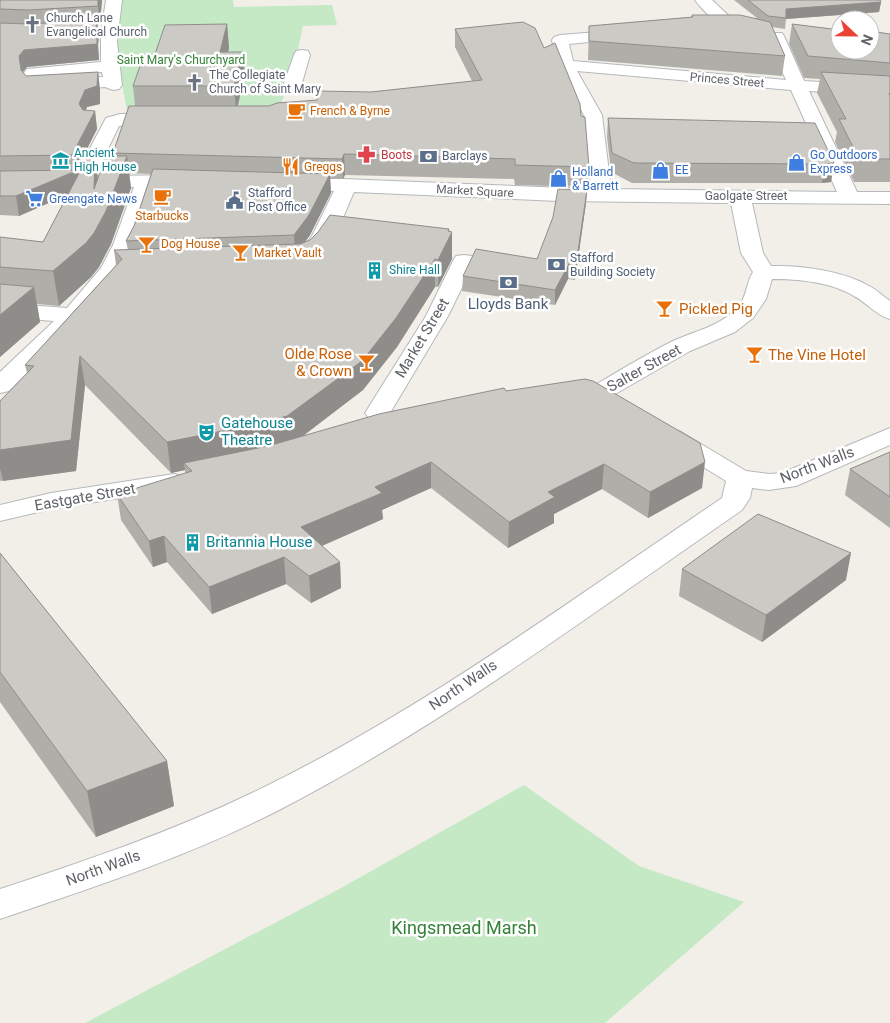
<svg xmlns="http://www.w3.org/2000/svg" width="890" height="1023" font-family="Roboto,sans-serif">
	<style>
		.green { fill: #c5e8c5 }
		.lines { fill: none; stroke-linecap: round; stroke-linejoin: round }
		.minor-casing { stroke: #b5b8bc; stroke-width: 2 }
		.minor { fill: #fff; fill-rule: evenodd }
		.wall { fill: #afaea9 }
		.shaded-wall { fill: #8f8d8a }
		.building { fill: #cccac5; stroke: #8f8d8a }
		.labels { text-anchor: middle; stroke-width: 5; stroke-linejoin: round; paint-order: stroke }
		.far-worship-label { font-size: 12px; fill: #5b616d; stroke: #fff; text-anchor: start }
		.far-park-label { font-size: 12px; fill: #348238; stroke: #fff }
		.far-street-label { font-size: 12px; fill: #5f6368; stroke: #fff }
		.far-food-label { font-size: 12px; fill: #c56008; stroke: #fff; text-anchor: start }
		.far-culture-label { font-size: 12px; fill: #0d838f; stroke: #fff; text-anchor: start }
		.far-health-label { font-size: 12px; fill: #be3a42; stroke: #fff; text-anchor: start }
		.far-shop-label { font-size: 12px; fill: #366cbe; stroke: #fff; text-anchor: start }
		.far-service-label { font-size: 12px; fill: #4e5e75; stroke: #fff; text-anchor: start }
		.service-label { font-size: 15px; fill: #4e5e75; stroke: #fff }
		.food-label { font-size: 15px; fill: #c56008; stroke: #fff; text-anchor: start }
		.street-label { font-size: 15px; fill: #5f6368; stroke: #fff }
		.culture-label { font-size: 15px; fill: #0d838f; stroke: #fff; text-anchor: start }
		.near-park-label { font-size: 18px; fill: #348238; stroke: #fff }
	</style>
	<rect width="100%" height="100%" fill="#f1efe8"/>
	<g class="green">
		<path d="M121,0H233L234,7L332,5L337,25L303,26L297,54L277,117L129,121L114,41Z"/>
		<path d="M524,785L639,866L744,902L605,1023H85L343,887Z"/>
	</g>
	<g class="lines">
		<defs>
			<g id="minor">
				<path d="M106,0H122L117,42L122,85L119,89L113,90L105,87L35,92L29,91L26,87L24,73L27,69L101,62V33ZM102,72L103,77L43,81L42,77Z"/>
				<path d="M695,0H712L732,19L758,28L760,31L758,34C736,40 707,17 695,0Z"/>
				<path d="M624,30L630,32L632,35L630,38L569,44L573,61L786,80L769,41L768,36L770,33H782L784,36L804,81L890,86V96L809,91L857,192H890V204L752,203L763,253L771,266C801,265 845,271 871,287C878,291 884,297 890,301V319C876,315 867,303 854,296C831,282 799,279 772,279L766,299L753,318L735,332L690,351L603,401L594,403L585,401L582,396L585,391C614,374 643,356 673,341C695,331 721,326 738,307C747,297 746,283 753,272L741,253L731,203L559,201L354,192C347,207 335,242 322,252C317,255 312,254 306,253L303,248L312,236L334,191L287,187L284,183L287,179L294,177L591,189L584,115L557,65L552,40L554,37L560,35ZM577,71L791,90L837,192L611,189L602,115Z"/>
				<path d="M302,50L308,51L310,55L302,83L299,87L293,88L287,87L284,83L294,55L296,51Z"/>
				<path d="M120,114H161L167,115L170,119L167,123L161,124L119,126L95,176L186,175L193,177L196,181L193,185L153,187L135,245L119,275L81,320L9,391L0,393V372L54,321L0,317V303L67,308L101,268L113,245L134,187L82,188L75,186L72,182L106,118Z"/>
				<path d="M464,255L472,256L475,261L448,316L387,418L378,421L369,418L365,413L426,316L453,261L456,256Z"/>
				<path d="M890,428V445L796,486L769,490L752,488L750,498L742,510C591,614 442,726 279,810C190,856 94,887 0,919V889C85,861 171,832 252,793C417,714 571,600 722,498L726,481L663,442L659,437L663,432L672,429L681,432L746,471L769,474L782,473Z"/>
				<path d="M174,474L183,476L187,482L183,488L51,509L0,521V505L51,493Z"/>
			</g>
		</defs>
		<use href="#minor" class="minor-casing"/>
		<use href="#minor" class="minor"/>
	</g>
	<g class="wall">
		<path d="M0,0H102L100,22H97L99,36L98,45L99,60L27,67L23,72L26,76L100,89V104L87,107L86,110L95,111L97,129L76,170H78L79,174L95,156L98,179L113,156V153L135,106L133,86L155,54L227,24L229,48L228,52L245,76L238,106H269L317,100L371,92L472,81L455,47V29L544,48L581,116L589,167L588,187L515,185L514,179L345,175L343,179H330L331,193L310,235L306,241L449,229L452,259L438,287H435L397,347L363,390L302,436L506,391L702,488L648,518L602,489L554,514V523L508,548L431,488L382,510L383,519L322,546L340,562L341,588L311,603L286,584L212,614L167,562L153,567L121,520L117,494L185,474V470L171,473L85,385L76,471L0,481V401L27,373L25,365L116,265L114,250H128L126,241L134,226L151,174L129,173L131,188L111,244L99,267L91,277L59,306L37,304L40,322L0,357V237L43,242L68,194L19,216L0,215Z"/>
		<path d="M734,0H880L881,2L879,12L786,19L785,29L772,27L785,56L782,76L588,60L589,26L691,17L692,15L757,18Z"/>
		<path d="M792,24L840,30L890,34V182H854L835,142L837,132L817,93L820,79L804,78L789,44Z"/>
		<path d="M608,118L834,163L831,182L822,183H632L611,172L607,137Z"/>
		<path d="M587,190L586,203L575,280L568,279L555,305L462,291L463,276L537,259Z"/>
		<path d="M890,452V528L845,495L850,469Z"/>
		<path d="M0,553L167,761L174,806L96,837L0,702Z"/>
		<path d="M682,569L846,580L762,642L679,596Z"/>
	</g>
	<g class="shaded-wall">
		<path d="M98,0H102L100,22L98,6Z"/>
		<path d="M881,2L879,12L786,19V9Z"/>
		<path d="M97,20L99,36L98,45L99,60L27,67L22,73L19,56L24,50L95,36Z"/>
		<path d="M227,24L229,48L222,77L220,52Z"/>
		<path d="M243,52L245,76L236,111L234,86Z"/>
		<path d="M98,72L100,89V104L87,107L81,121L79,104L85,90Z"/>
		<path d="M95,111L97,129L76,171L78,170L81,189L19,216L16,196L75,172L72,155Z"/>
		<path d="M344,154L345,175L343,179L342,159Z"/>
		<path d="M95,156L99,188L94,189Z"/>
		<path d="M127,156L131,188L111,244L99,267L91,277L59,306L53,271Z"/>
		<path d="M834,163L831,182L822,183L825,164Z"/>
		<path d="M330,174L331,193L310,235L295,255L294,235Z"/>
		<path d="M587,190L586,203L575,280L576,265Z"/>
		<path d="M449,229V238L452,232V259L438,287V260Z"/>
		<path d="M435,259V287L397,347L363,390L290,446L184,463L185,470L171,473L167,442Z"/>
		<path d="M569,264L568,279L555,305V290Z"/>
		<path d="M34,287L40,322L0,357V315Z"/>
		<path d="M80,356L85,385L76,471L3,481L0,468V450Z"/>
		<path d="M431,462V488L382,510L383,519L303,554L301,527L375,487Z"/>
		<path d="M705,462L702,488L648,518L650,492Z"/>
		<path d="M604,464L602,489L554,514V523L508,548L509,522L548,492Z"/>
		<path d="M164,536L167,562L153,567L149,541Z"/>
		<path d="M851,553L846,580L762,642L766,615Z"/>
		<path d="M284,557L286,584L212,614L209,587Z"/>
		<path d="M340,562L341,588L311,603L309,576Z"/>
		<path d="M167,761L174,806L96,837L87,791Z"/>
	</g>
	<g class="building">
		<path d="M0,0H98V6L29,10L0,9Z"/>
		<path d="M748,0H880L881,2L786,9V18L768,16Z"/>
		<path d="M692,15H740L770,22L785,56L589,41V26L693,17Z"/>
		<path d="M97,20L95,36H97V44L24,50L19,56L21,70L26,76L98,72L97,86L85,90L79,104L83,110L95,111L72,155L0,156V23L29,24Z"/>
		<path d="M523,22L535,28L544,48L555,43L580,104L581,116L585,117L589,167L515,165V159L344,154L342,159L113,153L129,106H269L277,103L317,100L319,91L371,92L482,80L455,29Z"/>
		<path d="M227,24L220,52H243L234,86H133L144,55L155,54L165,25Z"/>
		<path d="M792,24L840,30V50H870V31L890,34V63L808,56Z"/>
		<path d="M821,72L890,76V94L889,93L890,96V159H859L839,119H846Z"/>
		<path d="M608,118L815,123L834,163L825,164L634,163L612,153Z"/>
		<path d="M88,156H95L94,189L106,156H127L106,211L94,233L86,243L53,271L0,267V237L43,242Z"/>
		<path d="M153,169L330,174L309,215L294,235L126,241L134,226Z"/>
		<path d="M78,170L16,196H0V171Z"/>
		<path d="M558,189L587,190L576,265L569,264L555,290L463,276L476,249L537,259L553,217Z"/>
		<path d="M330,215L449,229L448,231L452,232L438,260L435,259L396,318L362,361L287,416L262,423L167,442L80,356L71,440L0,450V401L34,366L25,365L122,259L114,250L300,244L310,240L318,232Z"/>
		<path d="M0,284L34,287L0,315Z"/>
		<path d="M585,379L593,381L700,443L705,462L650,492L604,464L548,492L555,497L509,522L431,462L375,487L382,493L301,527L340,562L309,576L284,557L209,587L164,536L149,541L117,494L192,471L184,463L268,446L379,414L504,388L506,391Z"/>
		<path d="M890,452V497L850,469Z"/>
		<path d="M758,514L851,553L766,615L682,569Z"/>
		<path d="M0,553L167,761L87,791L0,672Z"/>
	</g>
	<defs>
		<symbol id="church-bare" viewBox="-9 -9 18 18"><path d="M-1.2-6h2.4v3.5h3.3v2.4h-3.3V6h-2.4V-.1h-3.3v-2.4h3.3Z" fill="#6b7280" stroke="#fff" stroke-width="2.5" paint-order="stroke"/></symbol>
		<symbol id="cafe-bare" viewBox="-9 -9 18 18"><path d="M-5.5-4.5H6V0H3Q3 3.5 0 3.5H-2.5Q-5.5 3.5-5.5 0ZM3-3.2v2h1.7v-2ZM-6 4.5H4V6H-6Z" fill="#e8710a" stroke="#fff" stroke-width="2.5" paint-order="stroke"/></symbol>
		<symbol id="pharmacy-bare" viewBox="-9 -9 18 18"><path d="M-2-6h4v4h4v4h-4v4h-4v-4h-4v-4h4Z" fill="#e0444e" stroke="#fff" stroke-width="2.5" paint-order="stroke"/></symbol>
		<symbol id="bank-bare" viewBox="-9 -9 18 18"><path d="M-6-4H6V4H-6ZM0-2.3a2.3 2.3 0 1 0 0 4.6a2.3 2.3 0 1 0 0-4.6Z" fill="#5c6f8a" stroke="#fff" stroke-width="2.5" paint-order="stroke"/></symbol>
		<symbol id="museum-bare" viewBox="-9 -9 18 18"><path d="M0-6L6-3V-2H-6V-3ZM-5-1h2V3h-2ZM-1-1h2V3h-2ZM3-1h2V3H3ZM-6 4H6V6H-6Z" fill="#0f9aa8" stroke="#fff" stroke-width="2.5" paint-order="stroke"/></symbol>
		<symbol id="shop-bare" viewBox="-9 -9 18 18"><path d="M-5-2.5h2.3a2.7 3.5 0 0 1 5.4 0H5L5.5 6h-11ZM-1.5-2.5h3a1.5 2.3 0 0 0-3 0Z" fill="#3f7fe0" stroke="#fff" stroke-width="2.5" paint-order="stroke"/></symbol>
		<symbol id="restaurant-bare" viewBox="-9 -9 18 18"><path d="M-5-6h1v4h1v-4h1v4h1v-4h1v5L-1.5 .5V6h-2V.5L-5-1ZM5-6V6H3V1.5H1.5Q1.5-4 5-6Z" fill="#e8710a" stroke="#fff" stroke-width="2.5" paint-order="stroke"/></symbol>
		<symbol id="supermarket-bare" viewBox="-9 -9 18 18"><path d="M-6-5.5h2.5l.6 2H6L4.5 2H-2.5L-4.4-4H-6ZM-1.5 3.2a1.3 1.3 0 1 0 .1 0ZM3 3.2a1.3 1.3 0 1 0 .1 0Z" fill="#3f7fe0" stroke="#fff" stroke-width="2.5" paint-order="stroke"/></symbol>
		<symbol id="civic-bare" viewBox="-9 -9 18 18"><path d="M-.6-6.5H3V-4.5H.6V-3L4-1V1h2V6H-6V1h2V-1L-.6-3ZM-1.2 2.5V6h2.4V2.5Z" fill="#5c6f8a" stroke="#fff" stroke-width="2.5" paint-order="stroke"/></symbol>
		<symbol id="bar-bare" viewBox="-9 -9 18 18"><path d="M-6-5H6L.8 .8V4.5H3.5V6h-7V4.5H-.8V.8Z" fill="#e8710a" stroke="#fff" stroke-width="2.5" paint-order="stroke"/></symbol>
		<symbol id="building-bare" viewBox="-9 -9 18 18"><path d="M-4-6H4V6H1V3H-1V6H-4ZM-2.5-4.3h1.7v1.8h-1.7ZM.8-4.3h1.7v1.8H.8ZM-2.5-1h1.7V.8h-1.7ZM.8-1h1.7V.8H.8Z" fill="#0f9aa8" stroke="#fff" stroke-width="2.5" paint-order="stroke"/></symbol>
		<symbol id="theatre-bare" viewBox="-9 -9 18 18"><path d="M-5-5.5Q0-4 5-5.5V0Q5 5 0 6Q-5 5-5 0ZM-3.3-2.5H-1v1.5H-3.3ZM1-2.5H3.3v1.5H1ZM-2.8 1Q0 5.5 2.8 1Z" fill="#0f9aa8" stroke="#fff" stroke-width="2.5" paint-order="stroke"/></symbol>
	</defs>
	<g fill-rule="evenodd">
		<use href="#church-bare" x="20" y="12" width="25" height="25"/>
		<use href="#church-bare" x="182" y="70" width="25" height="25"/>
		<use href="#cafe-bare" x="284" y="98" width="25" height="25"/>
		<use href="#pharmacy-bare" x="354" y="142" width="25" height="25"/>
		<use href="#bank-bare" x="416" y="144" width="25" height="25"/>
		<use href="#museum-bare" x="48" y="148" width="25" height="25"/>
		<use href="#shop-bare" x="784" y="150" width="25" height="25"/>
		<use href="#restaurant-bare" x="278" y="154" width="25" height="25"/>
		<use href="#shop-bare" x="648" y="158" width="25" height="25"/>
		<use href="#shop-bare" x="546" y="166" width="25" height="25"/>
		<use href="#cafe-bare" x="150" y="184" width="25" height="25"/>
		<use href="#supermarket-bare" x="22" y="186" width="25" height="25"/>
		<use href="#civic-bare" x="222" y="188" width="25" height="25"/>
		<use href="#bar-bare" x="134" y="232" width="25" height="25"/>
		<use href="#bar-bare" x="228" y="240" width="25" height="25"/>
		<use href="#bank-bare" x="544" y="252" width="25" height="25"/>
		<use href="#building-bare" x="362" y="258" width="25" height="25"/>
		<use href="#bank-bare" x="496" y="270" width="25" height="25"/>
		<use href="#bar-bare" x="652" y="296" width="25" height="25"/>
		<use href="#bar-bare" x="742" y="342" width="25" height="25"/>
		<use href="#bar-bare" x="354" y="350" width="25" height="25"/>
		<use href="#theatre-bare" x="194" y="420" width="25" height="25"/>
		<use href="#building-bare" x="180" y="530" width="25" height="25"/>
	</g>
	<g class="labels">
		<g class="far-worship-label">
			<text x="46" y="22">Church Lane<tspan x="46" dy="14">Evangelical Church</tspan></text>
			<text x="209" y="79">The Collegiate<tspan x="209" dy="14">Church of Saint Mary</tspan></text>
		</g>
		<g class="far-park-label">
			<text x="181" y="64">Saint Mary's Churchyard</text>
		</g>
		<g class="far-street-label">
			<text transform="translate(727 80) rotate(5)" y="4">Princes Street</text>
			<text transform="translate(475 191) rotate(3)" y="4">Market Square</text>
			<text x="746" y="200">Gaolgate Street</text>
		</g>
		<g class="far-food-label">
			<text x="310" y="115">French &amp; Byrne</text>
			<text x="304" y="171">Greggs</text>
			<text x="162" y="220" text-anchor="middle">Starbucks</text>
			<text x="161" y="248">Dog House</text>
			<text x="254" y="257">Market Vault</text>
		</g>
		<g class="far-culture-label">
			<text x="74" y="157">Ancient<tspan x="74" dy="14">High House</tspan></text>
			<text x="389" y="274">Shire Hall</text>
		</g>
		<g class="far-health-label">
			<text x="381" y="159">Boots</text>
		</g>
		<g class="far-shop-label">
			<text x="810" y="159">Go Outdoors<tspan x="810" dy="14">Express</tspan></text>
			<text x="675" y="174">EE</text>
			<text x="572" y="176">Holland<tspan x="572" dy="14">&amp; Barrett</tspan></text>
			<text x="49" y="203">Greengate News</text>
		</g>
		<g class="far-service-label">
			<text x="442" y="160">Barclays</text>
			<text x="248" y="197">Stafford<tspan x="248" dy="14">Post Office</tspan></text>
			<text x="570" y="262">Stafford<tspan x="570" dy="14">Building Society</tspan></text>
		</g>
		<g class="service-label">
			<text x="508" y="309">Lloyds Bank</text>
		</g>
		<g class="food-label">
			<text x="679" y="314">Pickled Pig</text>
			<text x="352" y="359" text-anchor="end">Olde Rose<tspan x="352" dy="17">&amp; Crown</tspan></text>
			<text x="768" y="360">The Vine Hotel</text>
		</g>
		<g class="street-label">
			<text transform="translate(422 338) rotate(-59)" y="5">Market Street</text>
			<text transform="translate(644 368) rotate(-29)" y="5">Salter Street</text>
			<text transform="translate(817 465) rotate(-21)" y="5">North Walls</text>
			<text transform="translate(85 497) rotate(-10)" y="5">Eastgate Street</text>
			<text transform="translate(463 685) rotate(-34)" y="5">North Walls</text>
			<text transform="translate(103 868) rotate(-20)" y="5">North Walls</text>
		</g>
		<g class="culture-label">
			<text x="221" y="428">Gatehouse<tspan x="221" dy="17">Theatre</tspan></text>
			<text x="206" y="547">Britannia House</text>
		</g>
		<g class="near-park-label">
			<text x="464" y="934">Kingsmead Marsh</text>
		</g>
	</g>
	<g transform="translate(855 35) rotate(112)"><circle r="24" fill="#ffffff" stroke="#bfc1c3"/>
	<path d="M0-4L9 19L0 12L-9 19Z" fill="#ea4335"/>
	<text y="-8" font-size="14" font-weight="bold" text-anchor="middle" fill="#5f6368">N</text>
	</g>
</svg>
